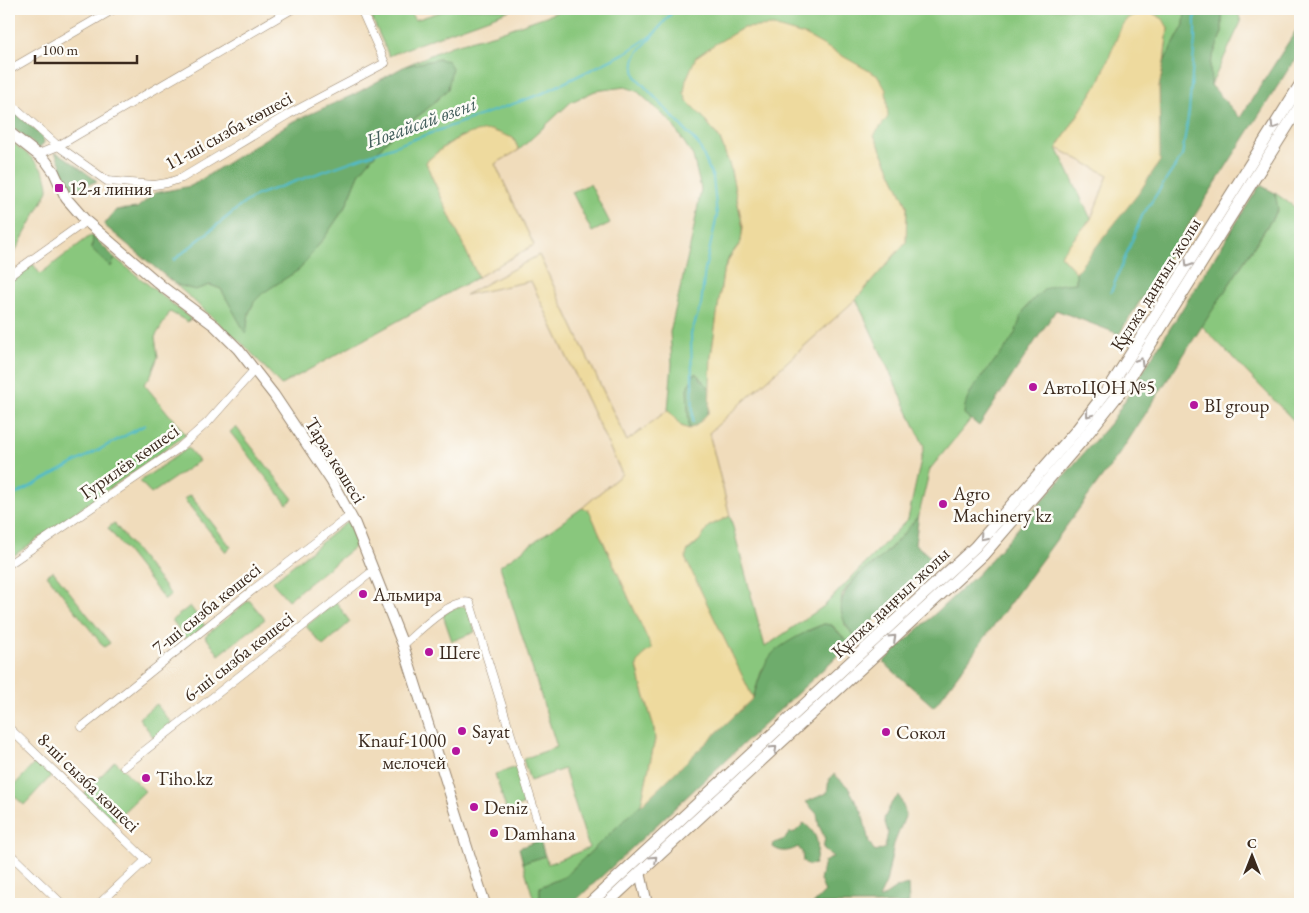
<svg xmlns="http://www.w3.org/2000/svg" width="1309" height="913" font-family="'EB Garamond',serif">
	<style>
		.green { fill: #89c77d; stroke: #62784e }
		.forest { fill: #6eac6c; stroke: #546b45 }
		.sand { fill: #eeda9e; stroke: #94825e }
		.lines { fill: none; stroke-linecap: round; stroke-linejoin: round }
		.stream { stroke: #50bbcc; stroke-width: 2 }
		.street-casing { stroke: #96836c; stroke-width: 9 }
		.secondary-casing { stroke: #96836c; stroke-width: 12 }
		.primary-casing { stroke: #96836c; stroke-width: 13 }
		.street { stroke: #fff; stroke-width: 8 }
		.secondary { stroke: #fff; stroke-width: 10 }
		.primary { stroke: #fff; stroke-width: 11 }
		.oneway { stroke: #a79f9a }
		.poi-dot { fill: #b5179e; stroke: #fdfcf7; stroke-width: 2 }
		.labels { text-anchor: middle; stroke-width: 5; stroke-linejoin: round; paint-order: stroke }
		.street-label { font-size: 19px; fill: #3b2a1e; stroke: #fdfcf7 }
		.poi-label { font-size: 19px; fill: #3b2a1e; stroke: #fdfcf7; text-anchor: start }
		.water-label { font-size: 20px; font-style: italic; fill: #425d5b; stroke: #fdfcf7 }
	</style>
	<rect width="100%" height="100%" fill="#fdfcf7"/>
	<filter id="ink" filterUnits="userSpaceOnUse"><feTurbulence type="fractalNoise" baseFrequency=".02" numOctaves="2"/><feDisplacementMap in="SourceGraphic" scale="10" xChannelSelector="R" yChannelSelector="G"/><feConvolveMatrix kernelMatrix="1 2 1 2 8 2 1 2 1" color-interpolation-filters="sRGB"/></filter>
	<filter id="wash" filterUnits="userSpaceOnUse"><feTurbulence type="fractalNoise" baseFrequency=".0096" numOctaves="4" result="noise"/><feDisplacementMap in="SourceGraphic" scale="20" xChannelSelector="R" yChannelSelector="G"/><feGaussianBlur stdDeviation="1.12" result="paint"/><feColorMatrix in="noise" values="0 0 0 0 0 0 0 0 0 0 0 0 0 0 0 0 0 1.4 0 .05"/><feComposite in="paint" operator="in"/></filter>
	<g filter="url(#wash)">
		<rect width="100%" height="100%" fill="#f0dcbb"/>
		<g class="green">
			<path d="M368,9H408L415,20L449,9H513C472,25 430,38 389,56Z"/>
			<path d="M566,9H760L767,12L836,13L856,9H1185L1184,25L1164,62L1168,28L1111,54L1100,80L1057,148L1091,219L1060,255L1076,272V284H1064L1027,306L1014,336L964,414L971,419L930,469L919,514L910,527L879,560L862,571L847,587L842,595L841,603L845,625L856,638L850,644L832,625L824,624L809,630L762,669L753,698L686,562L685,554L701,539L709,525L730,516L765,647L824,606L908,519L924,446L856,299L906,242L907,206L874,135L743,28L696,57L688,102L703,117L720,139L730,166L743,227L741,242L729,257L723,273L711,357V390L696,373L687,388L689,429L681,426L668,410L672,364L670,332L692,238L701,189L693,156L671,122L637,91L625,87L595,91L571,102L519,150L513,138L461,136L446,145L426,162L431,175L478,277L281,385L246,347L175,284L195,290L210,285L221,289L246,333L249,313L254,302L262,293L300,269L324,238L346,206L360,172L389,138L426,110L448,89L439,59L405,66L451,46L495,34Z"/>
			<path d="M1222,9H1237L1241,22L1211,85L1210,64L1222,32Z"/>
			<path d="M9,140C26,153 49,167 48,191L9,263Z"/>
			<path d="M590,184L610,223L592,232L572,192Z"/>
			<path d="M1275,193L1300,211V427L1202,326L1278,210Z"/>
			<path d="M90,236H93L92,249L111,266L115,258L191,319L188,322L170,312L155,337L158,357L150,377L144,384L186,435L9,559V281L12,280L33,264L40,274Z"/>
			<path d="M236,427L293,499L287,504L230,432Z"/>
			<path d="M188,448L199,461L151,494L140,481Z"/>
			<path d="M190,495L231,547L226,552L184,499Z"/>
			<path d="M582,508L589,510L653,650L637,665L642,687L654,727L655,740L641,805L564,877L540,887V904H535L523,863L545,856L548,864L589,848L564,769L530,781L523,759L557,747L500,566Z"/>
			<path d="M348,521L357,545L288,600L272,582Z"/>
			<path d="M114,523L171,595L165,600L108,528Z"/>
			<path d="M53,571L110,643L104,647L47,575Z"/>
			<path d="M249,600L265,619L219,655L205,636Z"/>
			<path d="M336,602L350,622L323,646L306,626Z"/>
			<path d="M190,606L205,626L187,640L172,620Z"/>
			<path d="M464,606L469,611L475,632L452,641L443,615L452,609Z"/>
			<path d="M156,704L172,724L154,738L139,718Z"/>
			<path d="M37,761L52,775L24,805L9,791Z"/>
			<path d="M115,761L145,791L113,822L84,794Z"/>
			<path d="M517,767L528,802L507,812L495,774Z"/>
		</g>
		<g class="forest">
			<path d="M760,9H856C830,15 784,22 760,9Z"/>
			<path d="M1185,9H1222V32L1210,64L1211,85L1240,118L1300,24V51L1119,334L1056,310L979,426L964,414C964,387 1000,360 1013,337C1019,327 1020,313 1028,305C1032,300 1040,293 1045,289C1054,284 1066,284 1076,283V272L1160,129L1159,87L1164,62L1184,25Z"/>
			<path d="M439,59L448,61L452,68L448,89L426,110L389,138L360,172L346,206L324,238L300,269L263,293L254,302L249,313L246,334L221,289L210,285L195,290L175,284L104,225L116,210L137,208L155,193L191,186L290,123L355,94L405,66Z"/>
			<path d="M9,107L43,137L44,143L39,148L9,125Z"/>
			<path d="M55,152L65,157L97,181L70,192L62,177L61,165Z"/>
			<path d="M1260,185L1275,193L1278,209L1122,450L934,707L883,662L979,573L1112,421Z"/>
			<path d="M93,236L115,258L111,267L92,249Z"/>
			<path d="M695,373L711,390C710,410 709,420 689,429L687,388Z"/>
			<path d="M919,514L915,544L934,560L856,638C833,613 838,594 862,572C868,567 875,563 881,558C895,544 908,530 919,514Z"/>
			<path d="M824,624L831,625L850,644L572,904H540V887L564,877L753,698C758,683 762,666 772,654C781,644 811,629 824,624Z"/>
			<path d="M834,774L848,787L862,812L869,842L875,852L885,848L888,832L884,819L892,802L899,795L906,814L894,844L886,883L879,898H881L896,888L908,885L909,903L907,904H813L825,892L820,880L824,862L833,857L823,848L825,838L819,826L817,814L806,802L827,793L829,779Z"/>
			<path d="M804,823C820,836 819,846 815,864L809,865L803,862L802,852L798,847C789,852 781,853 773,847L774,843L785,839L789,833L795,832Z"/>
			<path d="M540,840L545,856L523,863L519,848Z"/>
		</g>
		<g class="sand">
			<path d="M1140,13H1152L1163,19L1168,28L1164,62L1159,87L1160,161L1138,194L1076,272L1060,255L1091,219L1108,175L1057,148L1100,80L1122,25L1128,18Z"/>
			<path d="M773,26L807,36L878,76L886,90L888,117L874,135L907,206L906,242L856,299L709,433L730,516L709,526L701,539L688,550L685,558L753,698L641,805L655,740L654,727L642,687L637,665L644,654L652,649L589,510L582,508L622,474L531,281L465,295L539,255L627,441L668,410L681,426L689,429L697,425L709,412L711,357L723,273L730,257L741,242L743,227L730,166L720,139L703,117L688,102L684,93L686,80L696,57L712,46L743,28Z"/>
			<path d="M491,130L513,138L519,150L495,164L534,245L478,277L431,175L426,162C448,143 462,132 491,130Z"/>
		</g>
		<g class="lines">
			<g class="stream">
				<path d="M652,37C639,50 629,58 636,77L699,145L713,178L717,216L705,269L701,305L691,334L693,422"/>
				<path d="M174,260L243,204L257,195L541,94L625,53L654,34L675,9"/>
				<path d="M1111,292L1142,216L1182,156L1189,111L1195,39V9"/>
				<path d="M9,498L145,425"/>
			</g>
		</g>
	</g>
	<g filter="url(#ink)">
		<g class="lines">
			<defs>
				<g id="street">
					<path d="M9,70L114,9"/>
					<path d="M9,102L58,146L107,181L154,185L167,183L182,178L289,114L385,63L361,9"/>
					<path d="M39,154L58,146L292,9"/>
					<path d="M9,276L86,221"/>
					<path d="M9,564L179,448L208,422L255,369"/>
					<path d="M403,645C416,634 452,597 470,603L542,835"/>
					<path d="M82,727L254,589L351,515"/>
					<path d="M9,728L146,860L99,904"/>
					<path d="M124,767L373,571"/>
					<path d="M9,853L62,904"/>
				</g>
				<g id="secondary">
					<path d="M9,132L46,161L54,172L66,198L86,221L164,288L215,326L238,349L274,395L332,482L355,524L403,645L485,904"/>
					<path d="M640,872L647,904"/>
				</g>
				<g id="primary">
					<path d="M589,904L975,547L1076,431L1112,384L1300,85"/>
					<path d="M606,904L983,555L1084,438L1121,391L1300,106"/>
				</g>
			</defs>
			<use href="#street" class="street-casing"/>
			<use href="#secondary" class="secondary-casing"/>
			<use href="#primary" class="primary-casing"/>
			<use href="#street" class="street"/>
			<use href="#secondary" class="secondary"/>
			<use href="#primary" class="primary"/>
		</g>
		<defs><path id="oneway-chevron" d="M-2-3.5L2.5 0L-2 3.5" fill="none" stroke-width="1.6" stroke-linecap="round" stroke-linejoin="round" transform="scale(1.25)"/></defs>
		<g class="oneway">
			<use href="#oneway-chevron" transform="translate(1274 126) rotate(122)"/>
			<use href="#oneway-chevron" transform="translate(1188 264) rotate(122)"/>
			<use href="#oneway-chevron" transform="translate(1140 361) rotate(-58)"/>
			<use href="#oneway-chevron" transform="translate(1089 414) rotate(127)"/>
			<use href="#oneway-chevron" transform="translate(983 537) rotate(131)"/>
			<use href="#oneway-chevron" transform="translate(893 638) rotate(-43)"/>
			<use href="#oneway-chevron" transform="translate(774 749) rotate(-43)"/>
			<use href="#oneway-chevron" transform="translate(654 859) rotate(-43)"/>
		</g>
	</g>
	<g class="poi-dot">
		<rect x="54" y="183" width="10" height="10" rx="2.5"/>
		<circle cx="1033" cy="387" r="5"/>
		<circle cx="1194" cy="405" r="5"/>
		<circle cx="943" cy="504" r="5"/>
		<circle cx="363" cy="594" r="5"/>
		<circle cx="429" cy="652" r="5"/>
		<circle cx="462" cy="731" r="5"/>
		<circle cx="886" cy="732" r="5"/>
		<circle cx="456" cy="751" r="5"/>
		<circle cx="146" cy="778" r="5"/>
		<circle cx="474" cy="807" r="5"/>
		<circle cx="494" cy="833" r="5"/>
	</g>
	<g class="labels">
		<g class="street-label">
			<text transform="translate(228 130) rotate(-29)" y="7">11-ші сызба көшесі</text>
			<text transform="translate(1155 284) rotate(-58)" y="7">Құлжа даңғыл жолы</text>
			<text transform="translate(336 460) rotate(58)" y="7">Тараз көшесі</text>
			<text transform="translate(129 461) rotate(-35)" y="7">Гурилёв көшесі</text>
			<text transform="translate(890 602) rotate(-43)" y="7">Құлжа даңғыл жолы</text>
			<text transform="translate(206 608) rotate(-39)" y="7">7-ші сызба көшесі</text>
			<text transform="translate(238 656) rotate(-38)" y="7">6-ші сызба көшесі</text>
			<text transform="translate(89 782) rotate(44)" y="7">8-ші сызба көшесі</text>
		</g>
		<g class="poi-label">
			<text x="69" y="195">12-я линия</text>
			<text x="1043" y="394">АвтоЦОН №5</text>
			<text x="1204" y="412">BI group</text>
			<text x="953" y="500">Agro<tspan x="953" dy="22">Machinery kz</tspan></text>
			<text x="373" y="601">Альмира</text>
			<text x="439" y="659">Шеге</text>
			<text x="472" y="738">Sayat</text>
			<text x="896" y="739">Сокол</text>
			<text x="446" y="747" text-anchor="end">Knauf-1000<tspan x="446" dy="22">мелочей</tspan></text>
			<text x="156" y="785">Tiho.kz</text>
			<text x="484" y="814">Deniz</text>
			<text x="504" y="840">Damhana</text>
		</g>
		<g class="water-label">
			<text transform="translate(421 122) rotate(-20)" y="7">Ноғайсай өзені</text>
		</g>
	</g>
	<rect width="1309" height="913" fill="none" stroke="#fdfcf7" stroke-width="30"/>
	<g transform="translate(1252 856)" stroke="#fdfcf7" stroke-width="4" paint-order="stroke">
	<path d="M0-4L9 19L0 12L-9 19Z" fill="#3b2a1e"/>
	<text y="-8" font-size="14" font-weight="bold" text-anchor="middle" fill="#3b2a1e">С</text>
	</g>
	<path d="M35 55v8h102v-8" fill="none" stroke="#3b2a1e" stroke-width="2.5"/>
	<text x="42" y="55" font-size="15" fill="#3b2a1e" stroke="#fdfcf7" stroke-width="4" paint-order="stroke">100 m</text>
</svg>
